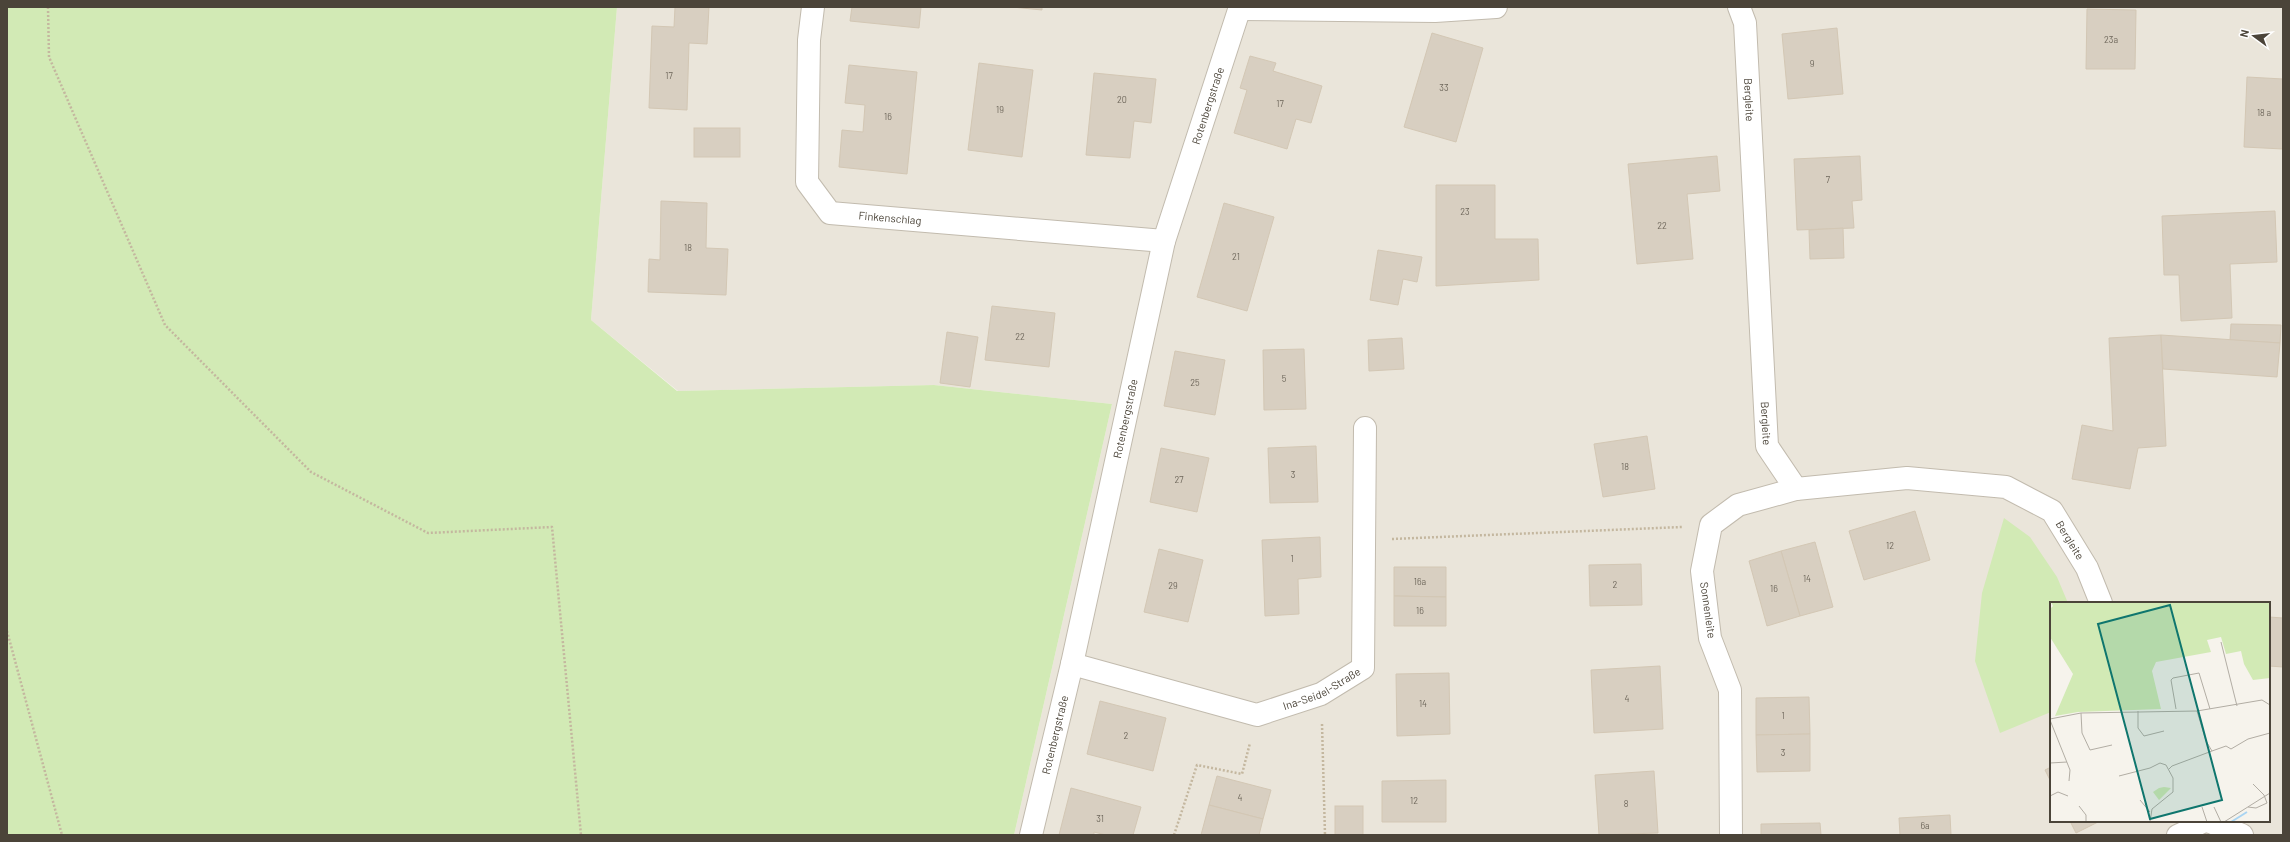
<svg xmlns="http://www.w3.org/2000/svg" width="2290" height="842" font-family="Barlow,sans-serif">
	<style>
		.residential { fill: #eae5da; fill-rule: evenodd }
		.green { fill: #d2eab5 }
		.building { fill: #d8cfc1; stroke: #d3c7b4 }
		.lines { fill: none; stroke-linecap: round; stroke-linejoin: round }
		.lane-casing { stroke: #c2bbae; stroke-width: 22 }
		.street-casing { stroke: #c2bbae; stroke-width: 24 }
		.path { stroke: #c4b79f; stroke-width: 2.5; stroke-dasharray: 2 2; stroke-linecap: butt }
		.lane { stroke: #fff; stroke-width: 20 }
		.street { stroke: #fff; stroke-width: 22 }
		.labels { text-anchor: middle; stroke-width: 3; stroke-linejoin: round; paint-order: stroke }
		.number-label { font-size: 9px; fill: #6e675b }
		.street-label { font-size: 11px; fill: #4b4439; stroke: #fff }
		.inset-river { fill: none; stroke: #a9d4f2; stroke-width: 2 }
		.inset-road { fill: none; stroke: #b2ada4; stroke-width: 1 }
		.view { fill: #0f766e; fill-opacity: 0.15; stroke: #0f766e; stroke-width: 2 }
		.inset-edge { fill: none; stroke: #4b4439; stroke-width: 2 }
	</style>
	<rect width="100%" height="100%" fill="#f6f3ec"/>
	<path class="residential" d="M617,7H2283V835H1014L1112,404L934,385L678,391L591,320ZM2051,603H2269V821H2051Z"/>
	<g class="green">
		<path d="M7,7H617L591,320L677,391L934,385L1112,404L1014,835H7Z"/>
		<path d="M2004,518L2030,537L2057,577L2068,603H2051V712L2000,733L1975,661L1982,593Z"/>
	</g>
	<g class="building">
		<path d="M675,7H709L707,44L689,43L687,110L649,108L652,26L674,27Z"/>
		<path d="M852,7H921L919,28L850,21Z"/>
		<path d="M1012,7H1042V10Z"/>
		<path d="M2087,9L2136,10L2135,69H2086Z"/>
		<path d="M1837,28L1843,94L1788,99L1782,34Z"/>
		<path d="M1432,33L1483,48L1456,142L1404,127Z"/>
		<path d="M1250,56L1276,63L1273,71L1322,86L1311,123L1296,119L1287,149L1234,133L1247,90L1240,88Z"/>
		<path d="M979,63L1033,70L1022,157L968,150Z"/>
		<path d="M849,65L917,72L907,174L839,167L842,130L863,132L865,105L845,103Z"/>
		<path d="M1094,73L1156,79L1151,123L1134,121L1130,158L1086,155Z"/>
		<path d="M2247,77L2283,79V149L2244,147Z"/>
		<rect x="694" y="128" width="46" height="29"/>
		<path d="M1717,156L1720,191L1687,194L1693,259L1637,264L1628,164Z"/>
		<path d="M1860,156L1862,200L1852,201L1854,228L1797,230L1794,159Z"/>
		<path d="M1436,185H1495V239H1538L1539,280L1436,286Z"/>
		<path d="M661,201L707,203L706,248L728,249L726,295L648,292L649,259L660,260Z"/>
		<path d="M1224,203L1274,217L1247,311L1197,297Z"/>
		<path d="M2275,211L2277,262L2230,264L2232,318L2181,321L2179,275H2164L2162,216Z"/>
		<path d="M1843,228L1844,258L1810,259L1809,230Z"/>
		<path d="M1378,250L1422,257L1417,282L1403,279L1398,305L1370,300Z"/>
		<path d="M992,306L1055,313L1049,367L985,360Z"/>
		<path d="M2231,324L2281,325L2280,343L2230,340Z"/>
		<path d="M947,332L978,337L970,387L940,383Z"/>
		<path d="M2161,335L2166,446L2138,448L2130,489L2072,479L2082,425L2113,431L2109,338Z"/>
		<path d="M2161,335L2280,343L2277,377L2163,369Z"/>
		<path d="M1402,338L1404,369L1369,371L1368,340Z"/>
		<path d="M1304,349L1306,409L1264,410L1263,350Z"/>
		<path d="M1175,351L1225,360L1215,415L1164,406Z"/>
		<path d="M1647,436L1655,489L1603,497L1594,444Z"/>
		<path d="M1316,446L1318,502L1270,503L1268,448Z"/>
		<path d="M1161,448L1209,458L1197,512L1150,502Z"/>
		<path d="M1915,511L1930,560L1864,580L1849,531Z"/>
		<path d="M1320,537L1321,577L1298,579L1299,614L1265,616L1262,540Z"/>
		<path d="M1815,542L1833,607L1800,616L1781,551Z"/>
		<path d="M1159,549L1203,560L1188,622L1144,612Z"/>
		<path d="M1781,551L1800,616L1767,626L1749,561Z"/>
		<path d="M1641,564L1642,605L1590,606L1589,565Z"/>
		<path d="M1394,567H1446V597L1394,596Z"/>
		<path d="M1394,596L1446,597V626H1394Z"/>
		<path d="M2269,617L2283,618V667L2269,666Z"/>
		<path d="M1660,666L1663,729L1594,733L1591,670Z"/>
		<path d="M1449,673L1450,734L1397,736L1396,674Z"/>
		<path d="M1809,697L1810,734L1756,735V698Z"/>
		<path d="M1100,701L1166,718L1153,771L1087,754Z"/>
		<path d="M1810,734V771L1757,772L1756,735Z"/>
		<path d="M2051,767V782L2045,770Z"/>
		<path d="M1654,771L1658,833L1599,835L1595,775Z"/>
		<path d="M1217,776L1271,790L1263,819L1209,805Z"/>
		<path d="M1446,780V822H1382V781Z"/>
		<path d="M1071,788L1141,807L1133,835H1106L1094,832V835H1059Z"/>
		<path d="M1209,805L1263,819L1259,835H1201Z"/>
		<rect x="1335" y="806" width="28" height="29"/>
		<path d="M1950,815L1951,835H1900L1899,818Z"/>
		<path d="M2070,821H2100L2076,833Z"/>
		<path d="M1820,823L1821,835H1761V824Z"/>
	</g>
	<g class="lines">
		<defs>
			<path id="lane" d="M2177,835L2207,821"/>
			<g id="street">
				<path id="s1" d="M813,7L809,40L807,182L830,213L1164,241"/>
				<path id="s2" d="M1739,7L1745,23L1767,446L1796,489"/>
				<path d="M1240,9L1435,11L1496,7"/>
				<path id="s3" d="M1072,664L1257,715L1321,694L1363,668L1365,428"/>
				<path d="M2208,821L2242,835"/>
				<path id="s4" d="M1031,835L1072,664L1164,241L1240,7"/>
				<path id="s5" d="M1731,835L1730,690L1710,638L1702,571L1711,525L1738,505L1796,489L1907,478L2006,487L2052,511L2087,568L2101,603"/>
			</g>
		</defs>
		<use href="#lane" class="lane-casing"/>
		<use href="#street" class="street-casing"/>
		<g class="path">
			<path d="M48,7L49,57L165,325L311,472L428,533L552,527L581,835"/>
			<path d="M1392,539L1682,527"/>
			<path d="M7,631L62,835"/>
			<path d="M1322,724L1325,835"/>
			<path d="M1174,835L1197,765L1242,774L1250,743"/>
		</g>
		<use href="#lane" class="lane"/>
		<use href="#street" class="street"/>
	</g>
	<g class="labels">
		<g class="number-label">
			<text x="2111" y="43">23a</text>
			<text x="1812" y="67">9</text>
			<text x="669" y="79">17</text>
			<text x="1444" y="91">33</text>
			<text x="1122" y="103">20</text>
			<text x="1280" y="107">17</text>
			<text x="1000" y="113">19</text>
			<text x="2264" y="116">18 a</text>
			<text x="888" y="120">16</text>
			<text x="1828" y="183">7</text>
			<text x="1465" y="215">23</text>
			<text x="1662" y="229">22</text>
			<text x="688" y="251">18</text>
			<text x="1236" y="260">21</text>
			<text x="1020" y="340">22</text>
			<text x="1284" y="382">5</text>
			<text x="1195" y="386">25</text>
			<text x="1625" y="470">18</text>
			<text x="1293" y="478">3</text>
			<text x="1179" y="483">27</text>
			<text x="1890" y="549">12</text>
			<text x="1292" y="562">1</text>
			<text x="1807" y="582">14</text>
			<text x="1420" y="585">16a</text>
			<text x="1615" y="588">2</text>
			<text x="1173" y="589">29</text>
			<text x="1774" y="592">16</text>
			<text x="1420" y="614">16</text>
			<text x="1627" y="702">4</text>
			<text x="1423" y="707">14</text>
			<text x="1783" y="719">1</text>
			<text x="1126" y="739">2</text>
			<text x="1783" y="756">3</text>
			<text x="1240" y="801">4</text>
			<text x="1414" y="804">12</text>
			<text x="1626" y="807">8</text>
			<text x="1100" y="822">31</text>
			<text x="1925" y="829">6a</text>
		</g>
		<g class="street-label">
			<text dy="4" stroke="none"><textPath href="#s2" startOffset="94">Bergleite</textPath></text>
			<text dy="4" stroke="none"><textPath href="#s4" startOffset="751">Rotenbergstraße</textPath></text>
			<text dy="4" stroke="none"><textPath href="#s1" startOffset="274">Finkenschlag</textPath></text>
			<text dy="4" stroke="none"><textPath href="#s4" startOffset="427">Rotenbergstraße</textPath></text>
			<text dy="4" stroke="none"><textPath href="#s2" startOffset="418">Bergleite</textPath></text>
			<text dy="4" stroke="none"><textPath href="#s5" startOffset="706">Bergleite</textPath></text>
			<text transform="translate(1708 610) rotate(82)" y="4">Sonnenleite</text>
			<text dy="4" stroke="none"><textPath href="#s3" startOffset="262">Ina-Seidel-Straße</textPath></text>
			<text dy="4" stroke="none"><textPath href="#s4" startOffset="103">Rotenbergstraße</textPath></text>
		</g>
	</g>
	<g transform="translate(2050 602)">
		<rect width="220" height="220" fill="#f6f3ec"/>
		<path d="M1,0H220V76L203,78L194,62L191,49L176,52L171,35L157,38L161,50L106,60L102,69L111,107L28,110L5,114L23,72L0,35V7L3,4ZM109,186L114,185L121,186L109,198L103,190Z" fill="#d2eab5"/>
		<path class="inset-river" d="M181,220L197,210"/>
		<path class="inset-road" d="M171,40L187,104M126,107L121,78L123,76L149,71L160,107M88,109V126L94,134L114,129M147,109L156,139L162,149L176,144L181,147L198,137L220,131M31,111L32,131L40,148L62,143M0,117L31,111L147,109L212,98L220,103M0,118L20,168L19,179M0,161L17,160M119,167L122,164L162,149M69,174L100,166L110,161L116,163L123,176V190L102,207L100,220M0,194L8,190L18,194M90,198L100,210M29,204L36,213V220M152,205L157,220M164,205L171,220M198,205L206,206L217,201L214,193L203,182M174,220L220,191"/>
		<path class="view" d="M120,3L172,198L100,217L48,22Z"/>
		<rect width="220" height="220" class="inset-edge"/>
	</g>
	<rect width="2290" height="842" fill="none" stroke="#4b4439" stroke-width="16"/>
	<g transform="translate(2254 36) rotate(285)" stroke="#ffffff" stroke-width="3" paint-order="stroke">
	<path d="M0-3L7 15L0 10L-7 15Z" fill="#4b4439"/>
	<text y="-6" font-size="11" font-weight="bold" text-anchor="middle" fill="#4b4439">N</text>
	</g>
</svg>
